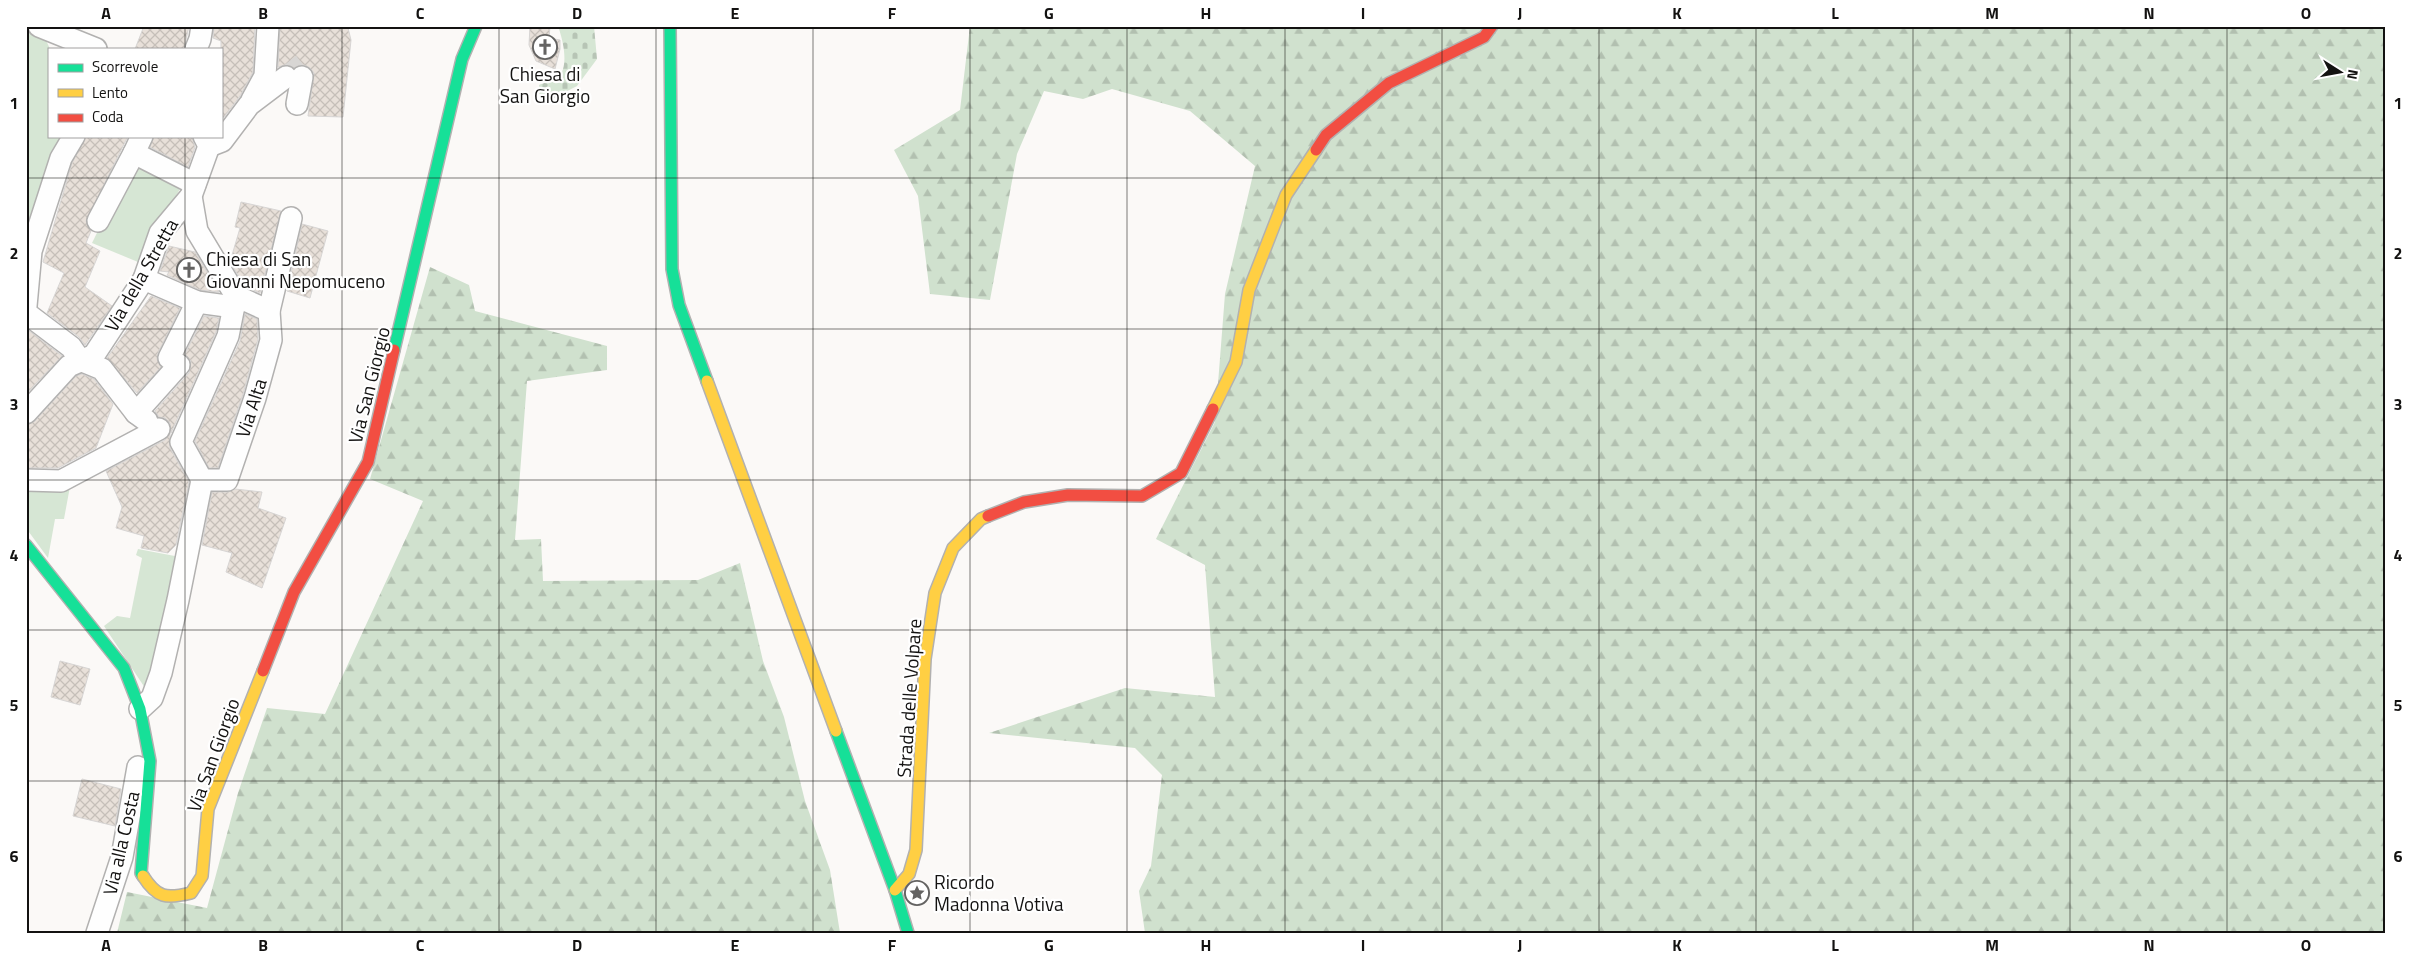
<svg xmlns="http://www.w3.org/2000/svg" width="2412" height="959" font-family="'Titillium Web',sans-serif">
	<style>
		.green { fill: #d6e6d4 }
		.forest { fill: url(#forest-firs) }
		.cemetery { fill: url(#cemetery-stones) }
		.building { fill: url(#building-cross-hatch); stroke: #d7d5d4 }
		.lines { fill: none; stroke-linecap: round; stroke-linejoin: round }
		.street-tunnel { stroke: #d8d6d4; stroke-width: 21; stroke-dasharray: 21 11; stroke-linecap: butt }
		.street-casing { stroke: #b2b1b0; stroke-width: 24 }
		.fast-casing { stroke: #b2b1b0; stroke-width: 14 }
		.slow-casing { stroke: #b2b1b0; stroke-width: 14 }
		.jam-casing { stroke: #b2b1b0; stroke-width: 14 }
		.street { stroke: #fefefe; stroke-width: 21 }
		.fast { stroke: #16e098; stroke-width: 11 }
		.slow { stroke: #ffcf43; stroke-width: 11 }
		.jam { stroke: #f24e42; stroke-width: 11 }
		.grid { fill: none; stroke: #131211; stroke-width: 1; stroke-opacity: 0.55 }
		.labels { text-anchor: middle; stroke-width: 4.5; stroke-linejoin: round; paint-order: stroke }
		.poi-label { font-size: 19px; fill: #131211; stroke: #fff; text-anchor: start }
		.street-label { font-size: 19px; fill: #131211; stroke: #fff }
		.neatline { fill: none; stroke: #131211; stroke-width: 2 }
		.grid-label { font-size: 16px; text-anchor: middle; font-weight: bold; fill: #131211 }
	</style>
	<defs>
		<pattern id="forest-firs" width="22" height="20" patternUnits="userSpaceOnUse" patternTransform="scale(1.25)"><rect width="22" height="20" fill="#d0e1ce"/><path d="M5 1l3.5 6h-7zM16 11l3.5 6h-7z" fill="#b2c0b0"/></pattern>
		<pattern id="cemetery-stones" width="16" height="16" patternUnits="userSpaceOnUse" patternTransform="scale(1.25)"><rect width="16" height="16" fill="#d6e6d4"/><path d="M2 7V4a2 2 0 0 1 4 0v3zM10 15v-3a2 2 0 0 1 4 0v3z" fill="#b7c4b5"/></pattern>
		<pattern id="building-cross-hatch" width="8" height="8" patternUnits="userSpaceOnUse" patternTransform="scale(1.25)"><rect width="8" height="8" fill="#e8e0d9"/><path d="M0 0l8 8M0 8l8-8" fill="none" stroke="#c6bfb9"/></pattern>
	</defs>
	<rect width="100%" height="100%" fill="#fbf9f7"/>
	<g class="green">
		<path d="M26,29L44,36L50,49L49,136H69L31,227H26Z"/>
		<path d="M134,158L184,182L138,262L92,243Z"/>
		<path d="M71,481L64,519H55L48,558L26,528V484Z"/>
		<path d="M138,549L180,557L149,694L104,626L117,616L130,618L142,558L136,555Z"/>
	</g>
	<g class="forest">
		<path d="M970,26H2386V933H1145L1139,891L1151,866L1162,775L1135,748L989,733L1125,688L1215,697L1205,565L1156,539L1215,422L1225,294L1255,166L1190,111L1112,89L1083,99L1044,91L1017,154L990,300L930,294L918,196L894,150L960,110Z"/>
		<path d="M430,267L469,285L475,311L607,346V370L527,381L515,540L541,539L543,581L698,580L740,563L763,661L784,717L805,801L830,870L840,933H117L127,892L207,908L238,793L267,708L325,714L423,501L370,479Z"/>
	</g>
	<path class="cemetery" d="M558,26H594L597,59L577,86L540,105L539,85C543,83 550,82 555,80C571,71 563,40 558,26Z"/>
	<g class="building">
		<path d="M144,26H189L184,49H135Z"/>
		<path d="M214,26H255L253,72L240,96L221,121V41L213,38Z"/>
		<path d="M280,26L348,28L351,40L343,117L308,116L314,73L310,68L304,65L294,68L285,65L278,67Z"/>
		<path d="M530,26H550L549,38L560,40V49L555,69L536,61L529,45Z"/>
		<path d="M86,136H128L86,221L91,231L86,243L100,251L85,287L112,306L85,345L79,337L47,313L64,273L43,262L72,163Z"/>
		<path d="M154,136H192L195,147L188,167L150,147Z"/>
		<path d="M241,202L281,211L260,293L245,286L230,262L240,228L235,227Z"/>
		<path d="M302,224L328,231L310,298L287,291Z"/>
		<path d="M169,246L195,252L219,292L200,290L167,275L169,272L160,271Z"/>
		<path d="M151,296L180,308L158,353L157,359L161,367L137,393L107,358Z"/>
		<path d="M245,314L257,319L258,339L243,394L218,468H209L195,441L240,341Z"/>
		<path d="M204,316L219,318L216,332L171,433L170,423L165,418L159,417L155,411L189,373L191,361L185,354Z"/>
		<path d="M28,330L62,356L26,394V333Z"/>
		<path d="M82,374L94,379L113,404L96,448L58,468H26V425L35,421L76,376Z"/>
		<path d="M170,433V448L189,482L176,545L168,553L141,548L144,536L116,528L122,507L106,471L165,440Z"/>
		<path d="M235,489L262,492L258,508L286,518L262,588L226,572L232,553L202,545L212,492H228Z"/>
		<path d="M60,661L90,669L80,705L51,697Z"/>
		<path d="M82,779L121,789L115,826L73,816Z"/>
	</g>
	<g class="lines">
		<path class="street-tunnel" d="M286,77L304,63L302,77"/>
		<defs>
			<g id="street">
				<path d="M39,26L96,49"/>
				<path d="M196,49L200,39L202,26"/>
				<path d="M252,100L265,76L268,26"/>
				<path d="M297,104L302,77"/>
				<path d="M142,136L134,153L195,184"/>
				<path d="M209,146L222,141L249,105L286,77"/>
				<path d="M191,196L197,231L236,296"/>
				<path d="M98,221L134,153"/>
				<path d="M144,279L197,302L234,307"/>
				<path d="M26,306L31,251L61,158L74,136"/>
				<path d="M269,311L291,218"/>
				<path d="M26,313L71,347L80,360"/>
				<path d="M80,360L102,369L136,413L147,421"/>
				<path d="M26,413L69,366L94,355L144,279L160,233L191,196L209,146L204,136"/>
				<path d="M136,413L179,365L169,358L197,302"/>
				<path d="M26,480L61,481L159,429"/>
				<path d="M202,480H227L255,398L271,340L269,311L236,296"/>
				<path d="M140,709L152,698L161,673L178,600L202,480L181,442L228,336L236,296"/>
				<path d="M97,933L122,857L138,767"/>
			</g>
			<g id="fast">
				<path d="M670,26L672,269L679,305L707,381"/>
				<path d="M394,350L462,59L476,26"/>
				<path d="M26,545L124,668L140,709L150,761L141,873L143,876"/>
				<path d="M836,731L895,890L908,933"/>
			</g>
			<g id="slow">
				<path d="M707,381L836,731"/>
				<path d="M1213,409L1236,362L1249,290L1286,195L1316,150"/>
				<path d="M143,876C157,898 166,899 191,893L202,876L208,809L263,671"/>
				<path d="M895,890L909,874L916,850L925,659L935,593L953,548L981,519L988,516"/>
			</g>
			<g id="jam">
				<path d="M1316,150L1326,135L1389,83L1484,37L1492,26"/>
				<path d="M988,516L1024,502L1068,495L1142,496L1181,473L1213,409"/>
				<path d="M263,671L294,592L368,462L394,350"/>
			</g>
		</defs>
		<use href="#street" class="street-casing"/>
		<use href="#fast" class="fast-casing"/>
		<use href="#slow" class="slow-casing"/>
		<use href="#jam" class="jam-casing"/>
		<use href="#street" class="street"/>
		<use href="#fast" class="fast"/>
		<use href="#slow" class="slow"/>
		<use href="#jam" class="jam"/>
	</g>
	<path class="grid" d="M185,26V49M342,26V933M499,26V933M656,26V933M813,26V933M970,26V933M1127,26V933M1285,26V933M1442,26V933M1599,26V933M1756,26V933M1913,26V933M2070,26V933M2227,26V933M185,136V933M26,178H2386M26,329H2386M26,480H2386M26,630H2386M26,781H2386"/>
	<defs>
		<symbol id="church-ring" viewBox="-11 -11 22 22"><circle r="9.5" fill="#fff" stroke="#646362" stroke-width="1.5"/><path d="M-1.2-6h2.4v3.5h3.3v2.4h-3.3V6h-2.4V-.1h-3.3v-2.4h3.3Z" fill="#646362"/></symbol>
		<symbol id="sight-ring" viewBox="-11 -11 22 22"><circle r="9.5" fill="#fff" stroke="#646362" stroke-width="1.5"/><path d="M0-6L1.8-2.2L6-1.7L2.9 1.2L3.7 5.4L0 3.3L-3.7 5.4L-2.9 1.2L-6-1.7L-1.8-2.2Z" fill="#646362"/></symbol>
	</defs>
	<g fill-rule="evenodd">
		<use href="#church-ring" x="531" y="33" width="28" height="28"/>
		<use href="#church-ring" x="175" y="256" width="28" height="28"/>
		<use href="#sight-ring" x="903" y="879" width="28" height="28"/>
	</g>
	<g class="labels">
		<g class="poi-label">
			<text x="545" y="81" text-anchor="middle">Chiesa di<tspan x="545" dy="22">San Giorgio</tspan></text>
			<text x="206" y="266">Chiesa di San<tspan x="206" dy="22">Giovanni Nepomuceno</tspan></text>
			<text x="934" y="889">Ricordo<tspan x="934" dy="22">Madonna Votiva</tspan></text>
		</g>
		<g class="street-label">
			<text transform="translate(141 275) rotate(-60)" y="7">Via della Stretta</text>
			<text transform="translate(369 385) rotate(-76)" y="7">Via San Giorgio</text>
			<text transform="translate(251 408) rotate(-72)" y="7">Via Alta</text>
			<text transform="translate(909 698) rotate(-86)" y="7">Strada delle Volpare</text>
			<text transform="translate(213 755) rotate(-70)" y="7">Via San Giorgio</text>
			<text transform="translate(121 843) rotate(-77)" y="7">Via alla Costa</text>
		</g>
	</g>
	<rect width="2412" height="959" fill="none" stroke="#ffffff" stroke-width="55"/>
	<rect x="48" y="48" width="175" height="90" fill="#ffffff" stroke="#a1a0a0"/>
	<rect x="58" y="64" width="25" height="8" fill="#16e098" stroke="#a1a0a0"/>
	<text x="92" y="72" font-size="15" fill="#131211">Scorrevole</text>
	<rect x="58" y="89" width="25" height="8" fill="#ffcf43" stroke="#a1a0a0"/>
	<text x="92" y="98" font-size="15" fill="#131211">Lento</text>
	<rect x="58" y="114" width="25" height="8" fill="#f24e42" stroke="#a1a0a0"/>
	<text x="92" y="122" font-size="15" fill="#131211">Coda</text>
	<g transform="translate(2340 72) rotate(101)" stroke="#ffffff" stroke-width="4" paint-order="stroke">
	<path d="M0-4L9 19L0 12L-9 19Z" fill="#131211"/>
	<text y="-8" font-size="14" font-weight="bold" text-anchor="middle" fill="#131211">N</text>
	</g>
	<rect x="28" y="28" width="2356" height="904" class="neatline"/>
	<g class="grid-label">
		<text x="106" y="19">A</text>
		<text x="263" y="19">B</text>
		<text x="420" y="19">C</text>
		<text x="577" y="19">D</text>
		<text x="735" y="19">E</text>
		<text x="892" y="19">F</text>
		<text x="1049" y="19">G</text>
		<text x="1206" y="19">H</text>
		<text x="1363" y="19">I</text>
		<text x="1520" y="19">J</text>
		<text x="1677" y="19">K</text>
		<text x="1835" y="19">L</text>
		<text x="1992" y="19">M</text>
		<text x="2149" y="19">N</text>
		<text x="2306" y="19">O</text>
		<text x="14" y="109">1</text>
		<text x="2398" y="109">1</text>
		<text x="14" y="259">2</text>
		<text x="2398" y="259">2</text>
		<text x="14" y="410">3</text>
		<text x="2398" y="410">3</text>
		<text x="14" y="561">4</text>
		<text x="2398" y="561">4</text>
		<text x="14" y="711">5</text>
		<text x="2398" y="711">5</text>
		<text x="14" y="862">6</text>
		<text x="2398" y="862">6</text>
		<text x="106" y="951">A</text>
		<text x="263" y="951">B</text>
		<text x="420" y="951">C</text>
		<text x="577" y="951">D</text>
		<text x="735" y="951">E</text>
		<text x="892" y="951">F</text>
		<text x="1049" y="951">G</text>
		<text x="1206" y="951">H</text>
		<text x="1363" y="951">I</text>
		<text x="1520" y="951">J</text>
		<text x="1677" y="951">K</text>
		<text x="1835" y="951">L</text>
		<text x="1992" y="951">M</text>
		<text x="2149" y="951">N</text>
		<text x="2306" y="951">O</text>
	</g>
</svg>
